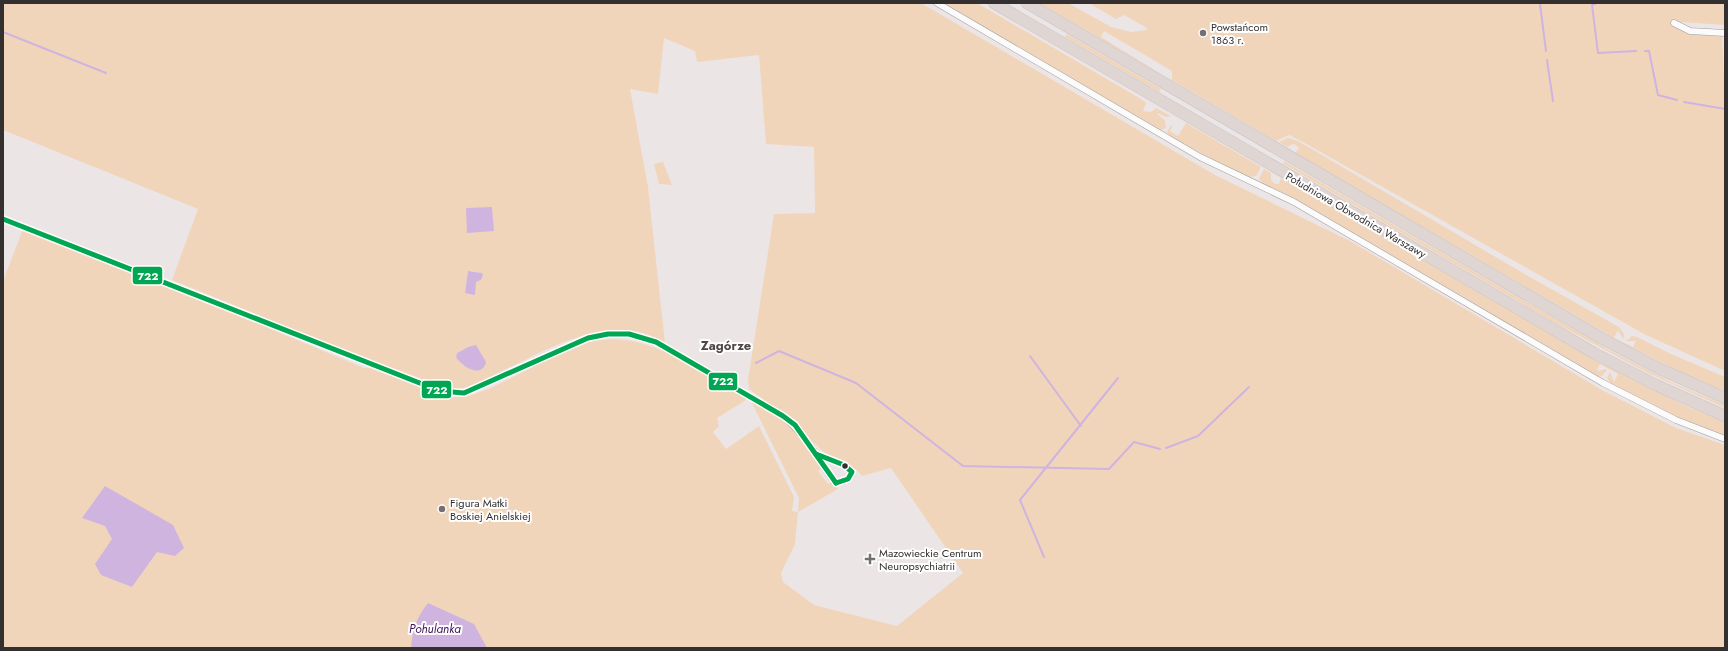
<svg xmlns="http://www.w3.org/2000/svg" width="1728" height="651" font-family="Jost,sans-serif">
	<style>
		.green { fill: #f1d5bb; fill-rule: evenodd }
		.water { fill: #cfb4e0 }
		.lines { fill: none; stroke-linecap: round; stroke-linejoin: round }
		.stream { stroke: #cfb4e0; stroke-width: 2 }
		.minor-casing { stroke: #a39e9e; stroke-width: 7 }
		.motorway-casing { stroke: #c7c4c5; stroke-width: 12 }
		.minor { stroke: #fcfbfb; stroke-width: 6 }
		.motorway { stroke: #dfd6d3; stroke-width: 11 }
		.bus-1-casing { stroke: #fff; stroke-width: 8 }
		.bus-1 { stroke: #00a651; stroke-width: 5 }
		.poi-dot { fill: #746f70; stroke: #fff; stroke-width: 1.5 }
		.bus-dot { fill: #343030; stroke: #fff; stroke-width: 1.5 }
		.labels { text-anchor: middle; stroke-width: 4; stroke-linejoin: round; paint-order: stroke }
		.poi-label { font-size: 11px; fill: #343030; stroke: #fff; text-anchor: start }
		.street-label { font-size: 11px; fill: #343030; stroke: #fff }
		.water-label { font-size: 12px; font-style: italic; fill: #3e0f59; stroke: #fff }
		.quarter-label { font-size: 13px; font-weight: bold; fill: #504647; stroke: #fff }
		.line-badge { stroke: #fff; stroke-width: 1.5 }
		.badge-label { font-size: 11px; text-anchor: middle; font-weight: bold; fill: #fff }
	</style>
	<rect width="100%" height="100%" fill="#ece5e6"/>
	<g class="green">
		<path d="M3,3H921L1215,175L1350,241L1602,390L1676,428L1725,445V648H3V281L23,229L170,287L364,368H369L448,397C474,399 497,385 519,374C538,365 557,353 577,346C639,322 694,368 745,398L746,400L717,418L719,426L713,432L726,449L759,426L794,497L792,511L798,512L799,498L750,399L783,421L795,431L822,468L818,471L828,484L832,482L838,489L798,512L795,544L781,573L783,582L814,605L897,626L963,573L891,468L862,476L857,470L828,456L813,442L795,422L749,389L748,380L774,214L815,213L814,147L766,144L759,55L697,62L695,51L664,38L658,94L630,89L648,187L665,343C657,339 649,334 640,332C592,322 546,350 504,370C488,378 472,388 453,390L369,360L172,280L198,209L3,130ZM468,271L482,273L483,275L481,280L476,282L465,293ZM468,347L464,366L456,357L457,353Z"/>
		<path d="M943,3H977L1141,99L1146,103L1143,111L1151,112L1156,108L1171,116L1166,117L1158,113L1157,114L1165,120L1166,128L1159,131Z"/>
		<path d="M1039,3H1068L1111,27L1131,32L1146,30L1147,28L1124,15L1116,19L1089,3H1725V25L1681,22L1684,32L1722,35L1725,103V371L1644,334L1301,141L1289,135L1276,141L1172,80V71L1104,31L1101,37L1163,75Z"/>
		<path d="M1067,34L1161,89L1159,92L1065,37Z"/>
		<path d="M1186,123L1261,167L1256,176L1250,177L1241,174L1169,136L1167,132L1170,127L1173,125L1170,131L1178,136Z"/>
		<path d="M1288,138L1298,141L1528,276L1619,327L1624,334L1623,340L1618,330L1614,338L1633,347L1636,341H1626L1632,336L1637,337L1669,353L1725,377V391L1682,373L1614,338L1295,153L1299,148L1294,144L1287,147L1279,142Z"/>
		<path d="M1284,161L1609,350L1673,383L1725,405V408L1648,373L1557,324L1289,167L1283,164Z"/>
		<path d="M663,162L672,185L659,184L654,164Z"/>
		<path d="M1264,169L1271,173V180L1275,184H1279L1281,178L1601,363L1684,405L1725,422V437L1686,422L1611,385L1607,378L1610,372L1614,382L1618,374L1600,364L1597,370L1599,371L1605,369L1607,370L1602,376L1598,377L1592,374L1453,291L1263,184L1259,179Z"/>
	</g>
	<g class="water">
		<path d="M492,207L494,231L467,233L466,208Z"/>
		<path d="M468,271L482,273L483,275L481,280L476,282L475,295L465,293Z"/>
		<path d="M476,345L486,362C482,379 462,367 456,357L457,353L468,347Z"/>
		<path d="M105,486L173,525L184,548L175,556L157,552L132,587L101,575L95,564L112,539L105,526L82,518Z"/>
		<path d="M428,603L474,624L487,648H411C412,631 417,616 428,603Z"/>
	</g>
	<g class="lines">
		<g class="stream">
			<path d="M1596,3L1592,5L1598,53L1636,51"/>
			<path d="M1540,4L1546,51"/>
			<path d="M3,32L106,73"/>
			<path d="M1645,51H1649L1658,95L1677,100"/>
			<path d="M1547,60L1553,101"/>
			<path d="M1684,102L1725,109"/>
			<path d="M1030,356L1081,426"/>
			<path d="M756,363L779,351L856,383L963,466L1109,469L1134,442L1160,449"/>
			<path d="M1166,448L1198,436L1249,387"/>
			<path d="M1044,557L1020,500L1118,378"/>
		</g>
		<defs>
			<g id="minor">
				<path d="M937,3L1200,157L1294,202L1603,383L1676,420L1725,439"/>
				<path d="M1674,23L1690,31L1725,33"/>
				<path d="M3,219L440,391L464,393L588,338L608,334H629L656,342L783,416C796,427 807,440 816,454C823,464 828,475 836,483C843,481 850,480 852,472L844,465L816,454"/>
			</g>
			<g id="motorway">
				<path d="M994,3L1594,353L1656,385L1725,416"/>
				<path d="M1027,3L1601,338L1660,369L1725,398"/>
			</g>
		</defs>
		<use href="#minor" class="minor-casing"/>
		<use href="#motorway" class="motorway-casing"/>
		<use href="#minor" class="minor"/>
		<use href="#motorway" class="motorway"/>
		<defs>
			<g id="bus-1">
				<path d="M3,219L440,391L464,393L588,338L608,334H629L656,342L783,416L795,425L836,483"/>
				<path d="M816,454L844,465L852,472L848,479L836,483"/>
			</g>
		</defs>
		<use href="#bus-1" class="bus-1-casing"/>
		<use href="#bus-1" class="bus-1"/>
	</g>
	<g class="poi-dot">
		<circle cx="1203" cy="33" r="4"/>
		<circle cx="442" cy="509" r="4"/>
		<path d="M868 553h4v4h4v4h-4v4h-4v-4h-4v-4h4z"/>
	</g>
	<circle class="bus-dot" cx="845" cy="466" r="3.5"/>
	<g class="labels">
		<g class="poi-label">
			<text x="1211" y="31">Powstańcom<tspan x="1211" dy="13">1863 r.</tspan></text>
			<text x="450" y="507">Figura Matki<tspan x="450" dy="13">Boskiej Anielskiej</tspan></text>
			<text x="879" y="557">Mazowieckie Centrum<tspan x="879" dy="13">Neuropsychiatrii</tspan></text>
		</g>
		<g class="street-label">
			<text transform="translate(1356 215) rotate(30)" y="4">Południowa Obwodnica Warszawy</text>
		</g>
		<g class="water-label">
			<text x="435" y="633">Pohulanka</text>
		</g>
		<g class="quarter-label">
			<text x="726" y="350">Zagórze</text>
		</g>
	</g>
	<g class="line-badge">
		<rect x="132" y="266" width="31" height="19" rx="4" fill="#00a651"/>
		<rect x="708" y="372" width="30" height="19" rx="4" fill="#00a651"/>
		<rect x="421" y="380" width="31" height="19" rx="4" fill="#00a651"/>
	</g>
	<g class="badge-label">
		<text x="148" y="280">722</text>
		<text x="723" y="385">722</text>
		<text x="437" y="394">722</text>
	</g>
	<rect width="1728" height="651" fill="none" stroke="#343030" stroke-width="8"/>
</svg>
